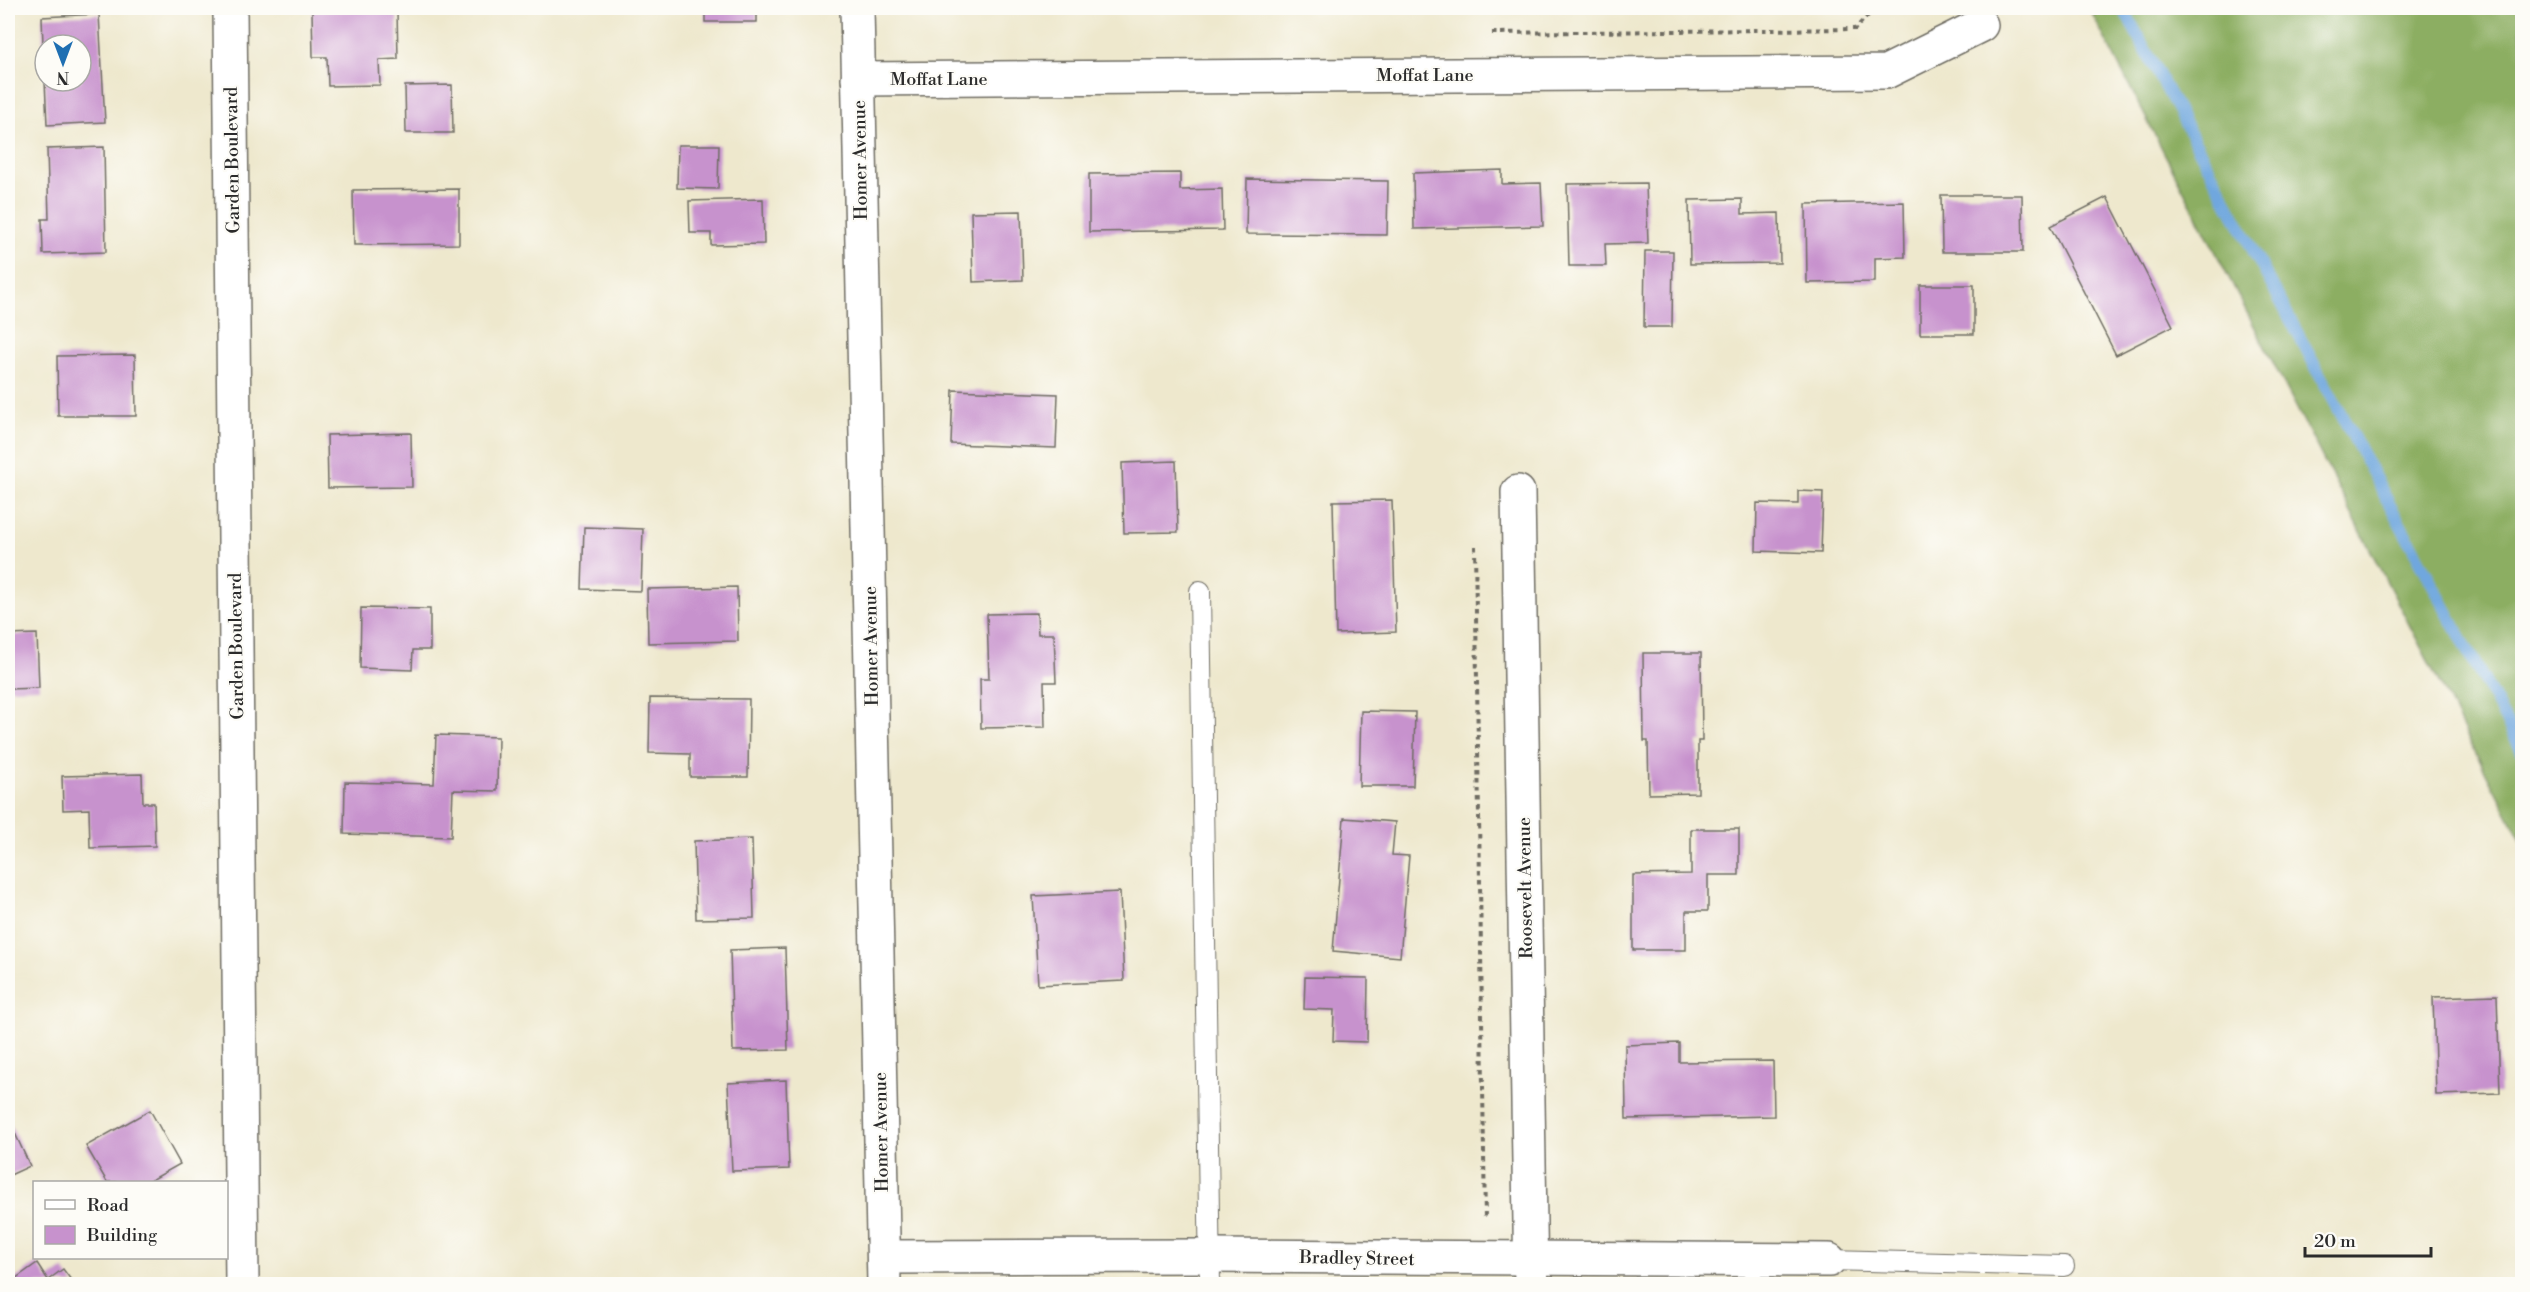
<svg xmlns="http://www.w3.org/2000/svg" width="2530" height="1292" font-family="'Libre Bodoni',serif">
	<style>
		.forest { fill: #8cae62; stroke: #5c6c46; stroke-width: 1.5 }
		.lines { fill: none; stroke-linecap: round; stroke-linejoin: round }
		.stream { stroke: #70a7de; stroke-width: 12 }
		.building { fill: #c792cd }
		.service-casing { stroke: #6f6d64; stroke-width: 22 }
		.minor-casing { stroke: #6f6d64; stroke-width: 36 }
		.path { stroke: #6f6d64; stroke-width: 4; stroke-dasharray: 4.5 4.5; stroke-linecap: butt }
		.service { stroke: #fff; stroke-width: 20 }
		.minor { stroke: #fff; stroke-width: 33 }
		.labels { text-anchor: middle; stroke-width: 4.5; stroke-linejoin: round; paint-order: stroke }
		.street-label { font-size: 18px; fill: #2b2b2b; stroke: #fdfcf7 }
	</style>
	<rect width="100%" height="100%" fill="#fdfcf7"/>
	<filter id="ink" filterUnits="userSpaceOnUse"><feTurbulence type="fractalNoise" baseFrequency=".0167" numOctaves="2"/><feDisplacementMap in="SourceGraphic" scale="12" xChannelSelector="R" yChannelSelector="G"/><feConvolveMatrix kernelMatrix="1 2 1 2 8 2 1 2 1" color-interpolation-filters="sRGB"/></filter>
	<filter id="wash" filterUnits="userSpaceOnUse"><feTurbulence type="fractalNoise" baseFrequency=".008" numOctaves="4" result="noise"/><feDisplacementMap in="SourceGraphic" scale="24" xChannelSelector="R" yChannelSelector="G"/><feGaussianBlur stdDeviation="1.35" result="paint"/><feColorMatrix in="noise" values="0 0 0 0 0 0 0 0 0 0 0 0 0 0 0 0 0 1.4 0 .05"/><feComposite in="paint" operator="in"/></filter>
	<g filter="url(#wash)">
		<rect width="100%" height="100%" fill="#eee8cd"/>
		<path class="forest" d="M2089,8H2522V842Z"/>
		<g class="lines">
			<path class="stream" d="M2123,8L2522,751"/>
		</g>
		<g id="blocks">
			<g class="building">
				<rect x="705" y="8" width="52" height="14"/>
				<path d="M397,10L398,59L379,60L380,85L328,86L327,57H313L312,11Z"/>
				<path d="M99,14L105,122L47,125L45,81H81V45H43L42,17Z"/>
				<path d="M452,85L453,133H406L405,86Z"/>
				<path d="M678,145H719L718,189L677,188Z"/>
				<path d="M104,147L106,252L43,254L42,219H49L47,149Z"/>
				<path d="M1502,170V184L1541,183L1543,226L1414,229L1413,173Z"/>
				<path d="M1180,173V190L1222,189L1223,230L1089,232V174Z"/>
				<path d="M1247,179L1388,181L1387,235L1246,234Z"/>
				<path d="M1646,183L1648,243L1605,244L1606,266H1569L1567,184Z"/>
				<path d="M459,189V244L354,245L353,190Z"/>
				<path d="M1941,195H2022L2023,252H1942Z"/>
				<path d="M2107,197L2173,326L2116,355L2050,226Z"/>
				<path d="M763,199L764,244L711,245V233H690L689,201Z"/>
				<path d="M1742,199V214L1779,213L1780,263L1690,264L1689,200Z"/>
				<path d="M1904,202L1905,257L1875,258V282L1807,283L1806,204Z"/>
				<path d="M1021,211L1023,280L973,282L971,212Z"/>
				<path d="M1645,251H1673L1672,327H1644Z"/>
				<rect x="1920" y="285" width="54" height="49"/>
				<path d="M135,355L136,416H58L57,356Z"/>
				<path d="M953,390L1058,394L1056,448L951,444Z"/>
				<path d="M411,433L412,487L328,488L327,435Z"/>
				<path d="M1176,461L1178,532L1124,533L1122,463Z"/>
				<path d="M1798,491L1823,492L1821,553L1756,551L1757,503L1798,504Z"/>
				<path d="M1392,500L1396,632L1336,634L1333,501Z"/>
				<path d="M584,527L643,529L641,591L582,589Z"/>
				<path d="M737,587L738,641L648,643L647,589Z"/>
				<path d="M361,608L430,609V650H413L412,670L360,668Z"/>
				<path d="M1037,613L1038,634H1054L1056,682H1044L1045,727L981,728L980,679H989L987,614Z"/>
				<path d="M37,634L39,688L8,689V635Z"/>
				<path d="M1643,653H1701L1702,741H1698V793L1649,794L1648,741H1644Z"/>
				<path d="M650,698L749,699L748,777H690V754L649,753Z"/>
				<path d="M1361,711L1415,712L1413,786H1359Z"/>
				<path d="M436,735L498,737L497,791L453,790L451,837L344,834L345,782L434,784Z"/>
				<path d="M142,774L143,803H154L155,846L90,848L89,809L63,810L62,776Z"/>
				<path d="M1344,818L1395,822L1392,855L1409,856L1400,957L1333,951Z"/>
				<path d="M1691,829H1739V875H1708V911H1686V950H1633V875L1691,874Z"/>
				<path d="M752,839L754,918L696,919L694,841Z"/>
				<path d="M1120,892L1124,981L1038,985L1033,896Z"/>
				<path d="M785,948L788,1050L733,1051L730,950Z"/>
				<path d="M1305,977L1368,978L1367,1042L1333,1041L1334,1010L1304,1009Z"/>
				<path d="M2497,995L2500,1093L2436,1095L2433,997Z"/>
				<path d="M1679,1043V1062L1773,1061L1774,1116L1626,1119L1625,1045Z"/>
				<path d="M786,1080L789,1169L732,1171L728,1083Z"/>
				<path d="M150,1110L180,1164L148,1182H107L86,1146Z"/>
				<path d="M8,1118L30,1166L8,1176Z"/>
				<path d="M37,1263L48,1280L63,1269L74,1284H8Z"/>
			</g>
		</g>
	</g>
	<g filter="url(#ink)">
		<use href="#blocks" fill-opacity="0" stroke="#6f6d64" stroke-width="1.5"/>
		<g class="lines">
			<defs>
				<g id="service">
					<path d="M1200,591L1210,1284"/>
					<path d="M1829,1260L2064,1266"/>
				</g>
				<g id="minor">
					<path d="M230,8L242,1284"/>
					<path d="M857,8L884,1284"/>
					<path d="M858,79L1886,72L1981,25"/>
					<path d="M1518,492L1531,1284"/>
					<path d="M884,1257L1210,1256L1829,1260"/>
				</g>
			</defs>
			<use href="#service" class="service-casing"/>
			<use href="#minor" class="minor-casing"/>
			<g class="path">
				<path d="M1492,33L1855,29L1875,8"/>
				<path d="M1475,546L1485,1221"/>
			</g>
			<use href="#service" class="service"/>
			<use href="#minor" class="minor"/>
		</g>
	</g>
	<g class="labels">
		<g class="street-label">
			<text x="1425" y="81">Moffat Lane</text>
			<text x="939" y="85">Moffat Lane</text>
			<text transform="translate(232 160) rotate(-91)" y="6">Garden Boulevard</text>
			<text transform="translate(860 160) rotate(-91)" y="6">Homer Avenue</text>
			<text transform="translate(236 646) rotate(-91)" y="6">Garden Boulevard</text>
			<text transform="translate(871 646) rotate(-91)" y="6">Homer Avenue</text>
			<text transform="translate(1525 888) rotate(-91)" y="6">Roosevelt Avenue</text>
			<text transform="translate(881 1132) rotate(-91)" y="6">Homer Avenue</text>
			<text transform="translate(1357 1258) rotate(1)" y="6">Bradley Street</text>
		</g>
	</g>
	<rect width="2530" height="1292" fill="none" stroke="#fdfcf7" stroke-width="30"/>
	<rect x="33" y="1181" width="195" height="78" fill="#fdfcf7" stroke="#a9a8a5" stroke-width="1.5"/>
	<rect x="45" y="1200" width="30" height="9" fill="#ffffff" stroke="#a9a8a5" stroke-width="1.5"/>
	<text x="87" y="1211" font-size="18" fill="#2b2b2b">Road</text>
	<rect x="45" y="1226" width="30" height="18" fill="#c792cd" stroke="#a9a8a5" stroke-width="1.5"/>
	<text x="87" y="1241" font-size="18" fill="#2b2b2b">Building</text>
	<g transform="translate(63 63) rotate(180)"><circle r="28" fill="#fdfcf7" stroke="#a9a8a5" stroke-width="1.5"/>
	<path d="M0-4.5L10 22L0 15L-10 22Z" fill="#1f6fb2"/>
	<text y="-9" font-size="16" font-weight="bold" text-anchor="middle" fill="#2b2b2b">N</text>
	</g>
	<path d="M2305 1247v9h126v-9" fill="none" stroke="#2b2b2b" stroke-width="3"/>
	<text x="2314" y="1247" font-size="18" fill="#2b2b2b" stroke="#fdfcf7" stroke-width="4.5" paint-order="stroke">20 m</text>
</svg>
